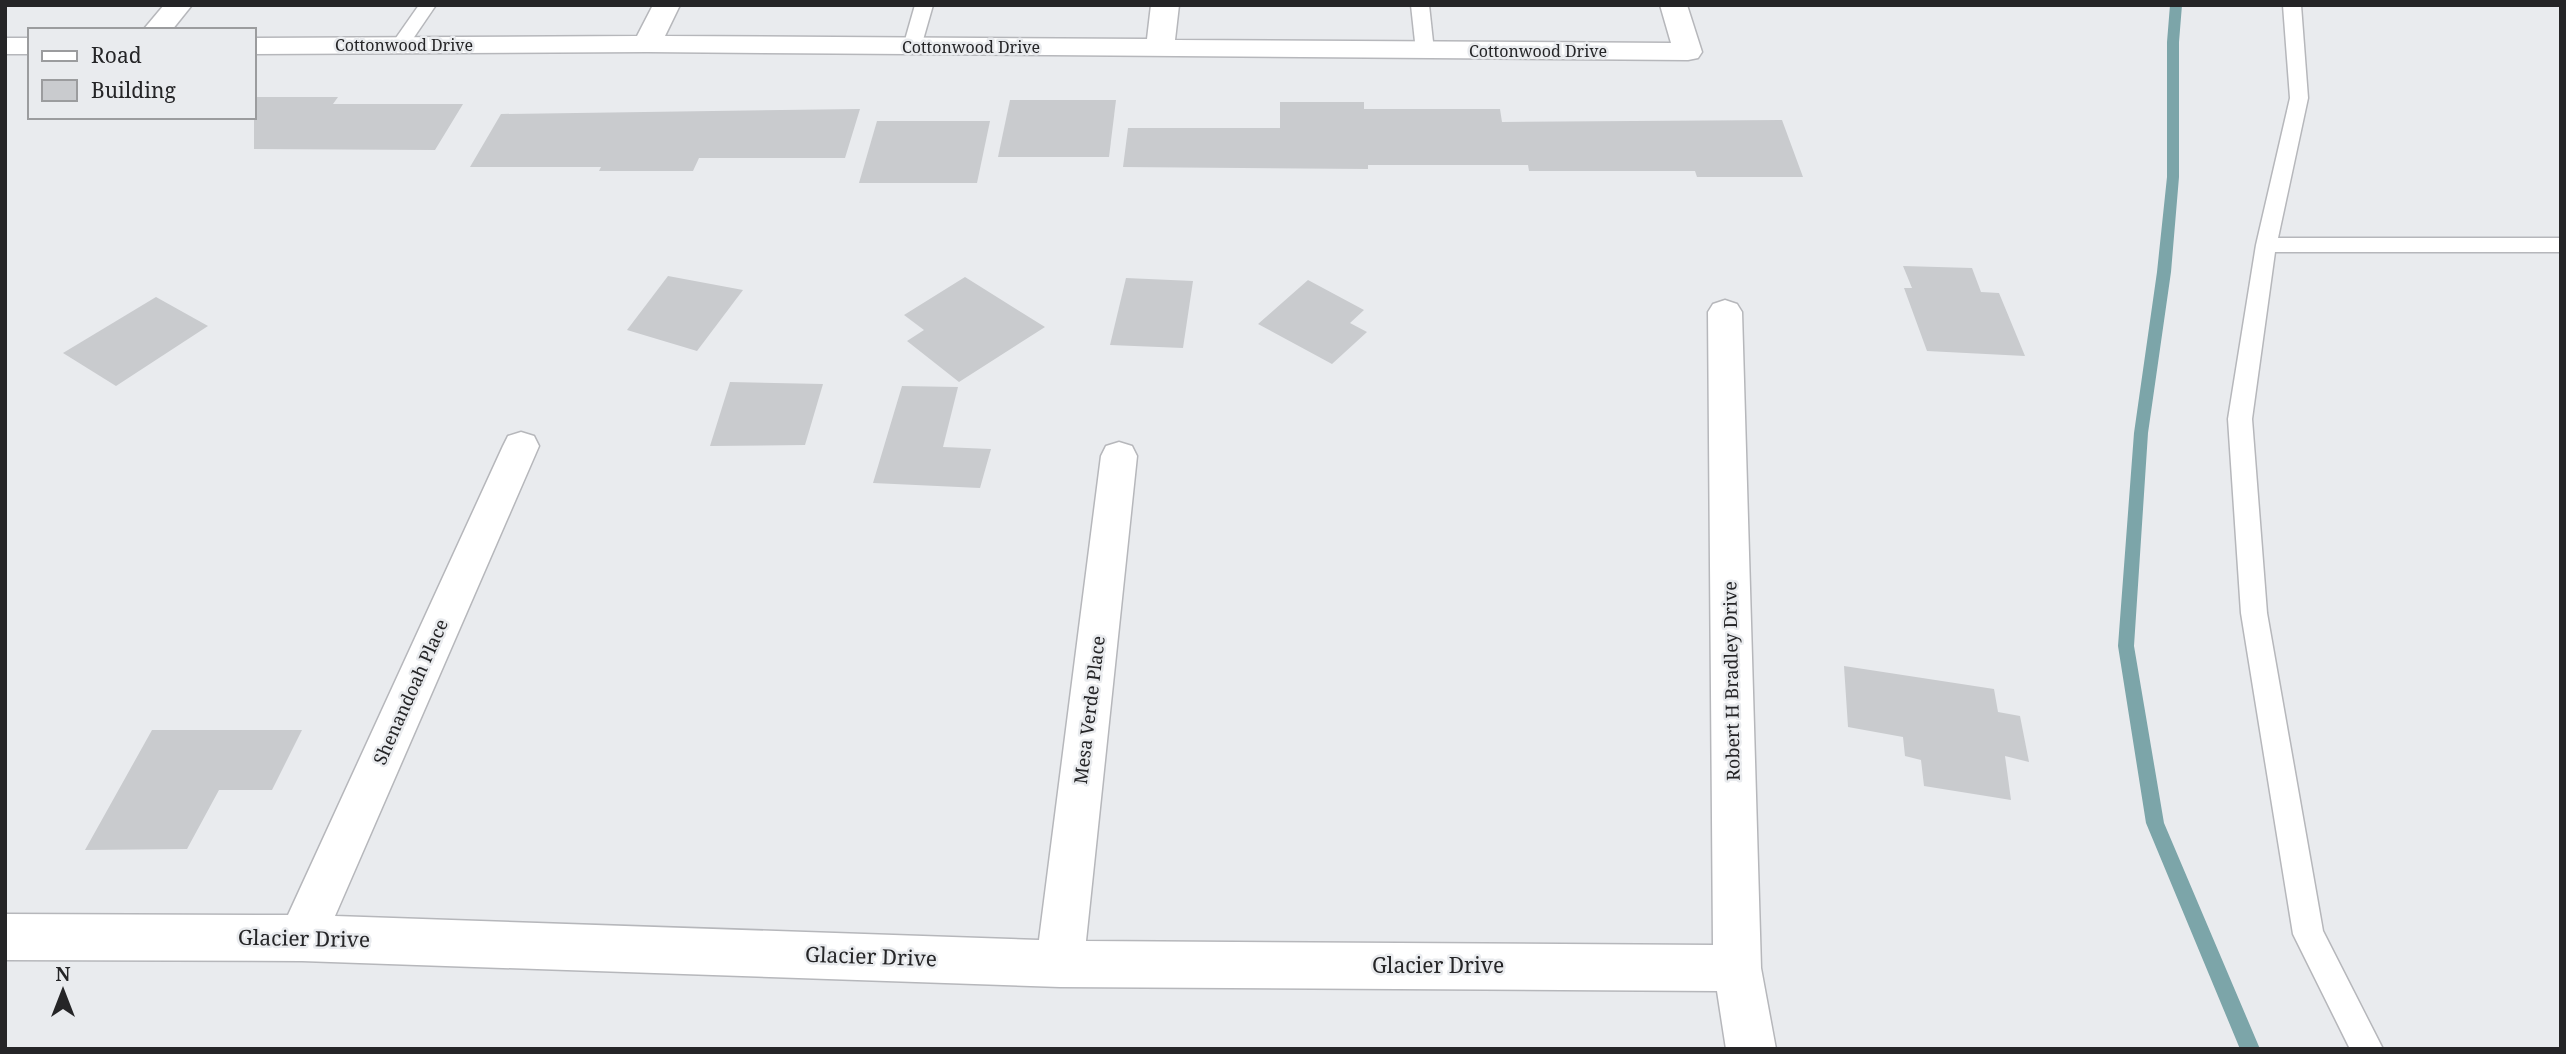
<svg xmlns="http://www.w3.org/2000/svg" width="2566" height="1054" font-family="'Noto Serif',serif">
	<style>
		.lines { fill: none; stroke-linecap: round; stroke-linejoin: round }
		.stream { fill: #7ca5a9; fill-rule: evenodd }
		.building { fill: #c9cbce }
		.service-casing { stroke: #b6b7bb; stroke-width: 3 }
		.minor-casing { stroke: #b6b7bb; stroke-width: 3 }
		.service { fill: #fff; fill-rule: evenodd }
		.minor { fill: #fff; fill-rule: evenodd }
		.labels { text-anchor: middle; stroke-width: 5; stroke-linejoin: round; paint-order: stroke }
		.far-street-label { font-size: 16px; fill: #252527; stroke: #e9ebee }
		.street-label { font-size: 18px; fill: #252527; stroke: #e9ebee }
		.near-street-label { font-size: 21px; fill: #252527; stroke: #e9ebee }
	</style>
	<rect width="100%" height="100%" fill="#e9ebee"/>
	<g class="lines">
		<path class="stream" d="M2170,5H2182L2179,42V177L2171,272L2148,433L2134,646L2164,823L2260,1049H2240L2146,823L2118,646L2134,433L2157,272L2167,177V42Z"/>
	</g>
	<g class="building">
		<path d="M254,97H338L333,104H463L435,150L254,149Z"/>
		<path d="M1010,100H1116L1109,157H998Z"/>
		<path d="M1280,102H1364V109H1500L1502,122L1782,120L1803,177H1697L1695,171H1529L1528,165H1368V169L1123,167L1128,128H1280Z"/>
		<path d="M860,109L845,158H699L693,171H599L601,167H470L501,114Z"/>
		<path d="M877,121H990L977,183H859Z"/>
		<path d="M1903,266L1972,268L1981,292L1999,293L2025,356L1927,351L1904,288H1912Z"/>
		<path d="M668,276L743,290L697,351L627,330Z"/>
		<path d="M965,277L1045,327L959,382L907,341L924,330L904,315Z"/>
		<path d="M1126,278L1193,281L1183,348L1110,345Z"/>
		<path d="M1308,280L1364,310L1350,323L1367,332L1332,364L1258,324Z"/>
		<path d="M156,297L208,326L116,386L63,353Z"/>
		<path d="M730,382L823,384L805,445L710,446Z"/>
		<path d="M902,386L958,387L943,447L991,449L980,488L873,483Z"/>
		<path d="M1844,666L1994,689L1998,712L2020,716L2029,762L2005,756L2011,800L1924,786L1921,760L1905,756L1903,737L1848,727Z"/>
		<path d="M152,730H302L272,790H219L187,849L85,850Z"/>
	</g>
	<g class="lines">
		<defs>
			<g id="service">
				<path d="M419,5H436L406,49H394L391,45Z"/>
				<path d="M915,5H933L921,47L912,52L903,47Z"/>
				<path d="M1411,5H1429L1434,51L1431,55L1425,56L1416,51Z"/>
				<path d="M2283,5H2301L2308,98L2278,238H2561V252H2275L2252,419L2267,613L2323,931L2383,1049H2350L2293,934L2241,613L2228,419L2256,245L2290,98Z"/>
			</g>
			<g id="minor">
				<path d="M164,5H192L172,30H143Z"/>
				<path d="M653,5H680L665,36L1147,39L1151,5H1179L1175,40L1671,43L1660,5H1687L1702,52L1698,58L1688,60L647,52L254,54V38L637,36Z"/>
				<rect x="5" y="38" width="25" height="16"/>
				<path d="M1725,300L1737,304L1742,312L1761,968L1776,1049H1726L1717,991L1060,987L302,961L5,960V914L288,915L503,446L508,436L521,432L534,436L539,446L335,916L1039,940L1101,456L1106,446L1119,442L1132,446L1137,456L1086,941L1713,945L1708,312L1713,304Z"/>
			</g>
		</defs>
		<use href="#service" class="service-casing"/>
		<use href="#minor" class="minor-casing"/>
		<use href="#service" class="service"/>
		<use href="#minor" class="minor"/>
	</g>
	<g class="labels">
		<g class="far-street-label">
			<text x="404" y="51">Cottonwood Drive</text>
			<text x="971" y="53">Cottonwood Drive</text>
			<text x="1538" y="57">Cottonwood Drive</text>
		</g>
		<g class="street-label">
			<text transform="translate(1732 681) rotate(-91)" y="6">Robert H Bradley Drive</text>
			<text transform="translate(411 692) rotate(-66)" y="6">Shenandoah Place</text>
			<text transform="translate(1090 710) rotate(-83)" y="6">Mesa Verde Place</text>
		</g>
		<g class="near-street-label">
			<text transform="translate(304 939) rotate(1)" y="7">Glacier Drive</text>
			<text transform="translate(871 957) rotate(2)" y="7">Glacier Drive</text>
			<text x="1438" y="973">Glacier Drive</text>
		</g>
	</g>
	<rect width="2566" height="1054" fill="none" stroke="#252527" stroke-width="14"/>
	<rect x="28" y="28" width="228" height="91" fill="#e9ebee" stroke="#9b9c9e" stroke-width="2"/>
	<rect x="42" y="51" width="35" height="10" fill="#ffffff" stroke="#9b9c9e" stroke-width="2"/>
	<text x="91" y="63" font-size="21" fill="#252527">Road</text>
	<rect x="42" y="80" width="35" height="21" fill="#c9cbce" stroke="#9b9c9e" stroke-width="2"/>
	<text x="91" y="98" font-size="21" fill="#252527">Building</text>
	<g transform="translate(63 991)" stroke="#e9ebee" stroke-width="5" paint-order="stroke">
	<path d="M0-5L12 26L0 18L-12 26Z" fill="#252527"/>
	<text y="-10" font-size="19" font-weight="bold" text-anchor="middle" fill="#252527">N</text>
	</g>
</svg>
